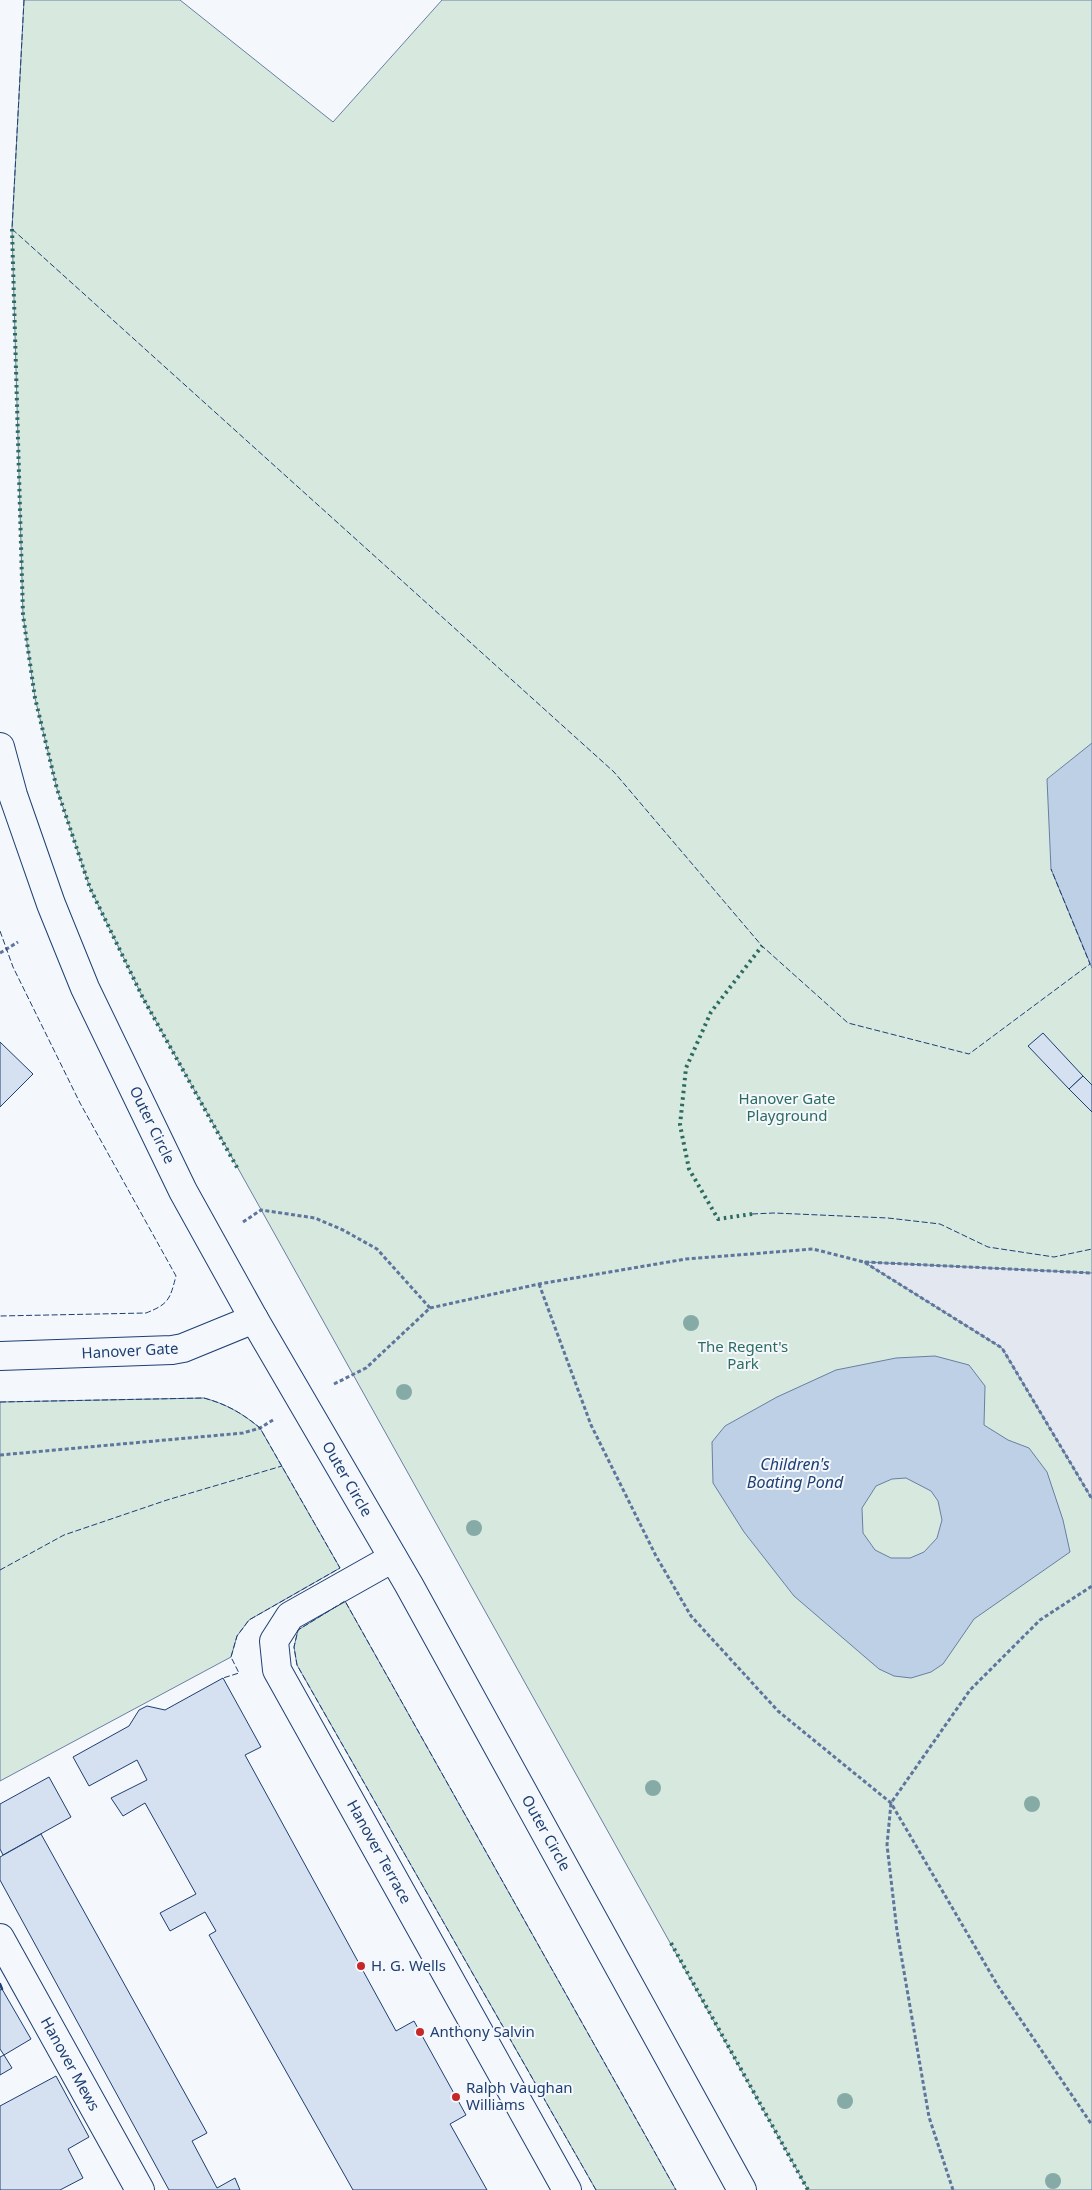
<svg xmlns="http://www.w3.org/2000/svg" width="1092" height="2190" font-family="'Noto Sans',sans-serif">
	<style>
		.green { fill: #d7e8df; stroke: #687fa3 }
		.parking { fill: #e3e8f0; stroke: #687fa3 }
		.water { fill: #bed0e5; stroke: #687fa3; fill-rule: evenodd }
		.building { fill: #d5e0f0; stroke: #1d3f73 }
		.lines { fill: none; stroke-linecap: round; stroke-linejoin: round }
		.minor-casing { stroke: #1d3f73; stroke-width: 30 }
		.path { stroke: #5e769c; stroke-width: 3; stroke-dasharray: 4 2.5; stroke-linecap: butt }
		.minor { stroke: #f4f7fb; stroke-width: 28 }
		.hedge { stroke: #2c6c60; stroke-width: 4; stroke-dasharray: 2.5 4; stroke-linecap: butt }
		.fence { stroke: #1d3f73; stroke-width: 1; stroke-dasharray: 6 2.5; stroke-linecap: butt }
		.wall { stroke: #1d3f73; stroke-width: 2.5 }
		.tree { fill: #86aba6 }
		.poi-dot { fill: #c62828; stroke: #f4f7fb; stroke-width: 2 }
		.labels { text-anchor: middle; stroke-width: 4; stroke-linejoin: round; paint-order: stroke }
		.park-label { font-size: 15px; fill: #2c6c60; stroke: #f4f7fb }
		.street-label { font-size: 15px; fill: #1d3f73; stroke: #f4f7fb }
		.poi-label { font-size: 15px; fill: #1d3f73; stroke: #f4f7fb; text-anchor: start }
		.water-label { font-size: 16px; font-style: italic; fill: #1d3f73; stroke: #f4f7fb }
	</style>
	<rect width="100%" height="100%" fill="#f4f7fb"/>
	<g class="green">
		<path d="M24,0H180L333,122L442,0H1092V2190H808L143,998L90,888L57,789L35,698L23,615L12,229Z"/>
		<path d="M204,1398C226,1404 242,1413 260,1428L340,1568L249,1620L237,1636L231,1657L0,1781V1402Z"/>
		<path d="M345,1601L676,2190H596L297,1665L294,1647L298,1630Z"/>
	</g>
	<path class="parking" d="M864,1262L1092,1273V1499L1002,1348Z"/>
	<g class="water">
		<path d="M1092,743V968L1051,869L1047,779Z"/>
		<path d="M935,1356L969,1365L985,1386L984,1425L1008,1440L1029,1448L1047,1472L1063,1520L1070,1552L974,1619L943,1664L931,1672L911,1678L894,1676L879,1669L794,1596L744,1532L713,1483L712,1442L725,1426L777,1397L836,1370L896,1358ZM906,1478L931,1491L938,1501L942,1520L937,1538L924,1552L910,1558H891L875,1550L863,1533L862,1508L876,1486L892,1479Z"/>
	</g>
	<g class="building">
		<path d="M1043,1033L1083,1076L1069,1089L1028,1046Z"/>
		<path d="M0,1042L33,1074L0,1107Z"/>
		<path d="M1083,1076L1092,1085V1112L1069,1089Z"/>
		<path d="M223,1678L261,1747L245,1755L396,2031L414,2021L420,2032L466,2115L450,2124L487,2190H353L209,1935L216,1931L205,1912L170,1931L160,1913L196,1894L145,1803L123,1816L111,1798L147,1780L137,1760L89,1786L73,1757L129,1726L139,1710L147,1706L165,1710Z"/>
		<path d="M49,1777L71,1817L3,1855L0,1849V1804Z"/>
		<path d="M41,1834L207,2133L192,2141L217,2188L235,2178L240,2190H169L0,1880V1857Z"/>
		<path d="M2,1989L31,2039L4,2055L0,2049V1990Z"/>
		<path d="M4,2055L12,2068L0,2075V2057Z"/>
		<path d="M56,2076L89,2137L68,2149L83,2178L60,2190H0V2106Z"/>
	</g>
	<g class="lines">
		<defs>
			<g id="minor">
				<path d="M0,747L13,795L51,904L85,988L183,1191L254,1319L409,1585L742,2190"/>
				<path d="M0,1356L172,1350L183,1348L254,1319"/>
				<path d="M393,1558L290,1616L274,1641L277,1670L567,2190"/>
				<path d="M0,1938L140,2190"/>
			</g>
		</defs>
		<use href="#minor" class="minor-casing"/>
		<g class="path">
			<path d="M0,953L18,942"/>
			<path d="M243,1222L261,1210L315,1218L343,1230L377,1249L430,1308"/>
			<path d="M865,1262L1092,1273"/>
			<path d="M539,1284L591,1425L656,1556L691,1616L778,1711L891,1803L998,1986L1092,2125"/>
			<path d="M334,1384L366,1368L430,1308L539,1284L686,1259L813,1249L864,1262L1002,1348L1092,1499"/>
			<path d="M0,1455L243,1433L260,1428L273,1420"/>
			<path d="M953,2190L929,2117L897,1931L887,1845L891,1803L970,1690L1040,1620L1092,1586"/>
		</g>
		<use href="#minor" class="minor"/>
		<g class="hedge">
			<path d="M12,229L23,615L35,698L57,789L90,888L143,998L239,1171"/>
			<path d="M752,1214L718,1219L689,1169L680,1125L686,1068L711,1012L762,946"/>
			<path d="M671,1943L808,2190"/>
		</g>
		<g class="fence">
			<path d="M24,0L12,229L614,772L762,946L848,1023L969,1054L1090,964L1051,869"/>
			<path d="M0,931L13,967L80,1103L176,1276C170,1299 169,1304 146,1313L0,1316"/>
			<path d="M752,1214L774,1213L888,1218L940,1224L988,1247L1054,1257L1092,1249"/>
			<path d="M0,1402L204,1398C226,1404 242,1413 260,1428L340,1568L249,1620L237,1636L231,1657L239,1673L223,1678"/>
			<path d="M0,1570L64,1535L167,1500L282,1466"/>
			<path d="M596,2190L297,1665L294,1647L298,1630L345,1601L676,2190"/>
		</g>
		<path class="wall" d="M0,1984L2,1989"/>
	</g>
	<g class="tree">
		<circle cx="691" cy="1323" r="8"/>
		<circle cx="404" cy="1392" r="8"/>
		<circle cx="474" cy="1528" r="8"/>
		<circle cx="653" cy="1788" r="8"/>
		<circle cx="1032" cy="1804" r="8"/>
		<circle cx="845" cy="2101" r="8"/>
		<circle cx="1053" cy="2181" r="8"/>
	</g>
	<g class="poi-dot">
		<circle cx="361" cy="1966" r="5"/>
		<circle cx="420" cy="2032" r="5"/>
		<circle cx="456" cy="2097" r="5"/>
	</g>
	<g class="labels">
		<g class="park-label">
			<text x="787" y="1104">Hanover Gate<tspan x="787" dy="17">Playground</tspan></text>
			<text x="743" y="1352">The Regent's<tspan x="743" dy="17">Park</tspan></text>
		</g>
		<g class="street-label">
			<text transform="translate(152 1125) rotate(64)" y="5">Outer Circle</text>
			<text transform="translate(130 1351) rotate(-3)" y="5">Hanover Gate</text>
			<text transform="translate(347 1479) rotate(60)" y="5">Outer Circle</text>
			<text transform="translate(546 1833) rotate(61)" y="5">Outer Circle</text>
			<text transform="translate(379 1852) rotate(61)" y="5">Hanover Terrace</text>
			<text transform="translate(70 2064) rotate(61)" y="5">Hanover Mews</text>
		</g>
		<g class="poi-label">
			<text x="371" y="1971">H. G. Wells</text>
			<text x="430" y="2037">Anthony Salvin</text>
			<text x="466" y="2093">Ralph Vaughan<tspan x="466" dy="17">Williams</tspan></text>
		</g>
		<g class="water-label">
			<text x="795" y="1470">Children's<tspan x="795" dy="18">Boating Pond</tspan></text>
		</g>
	</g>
</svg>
